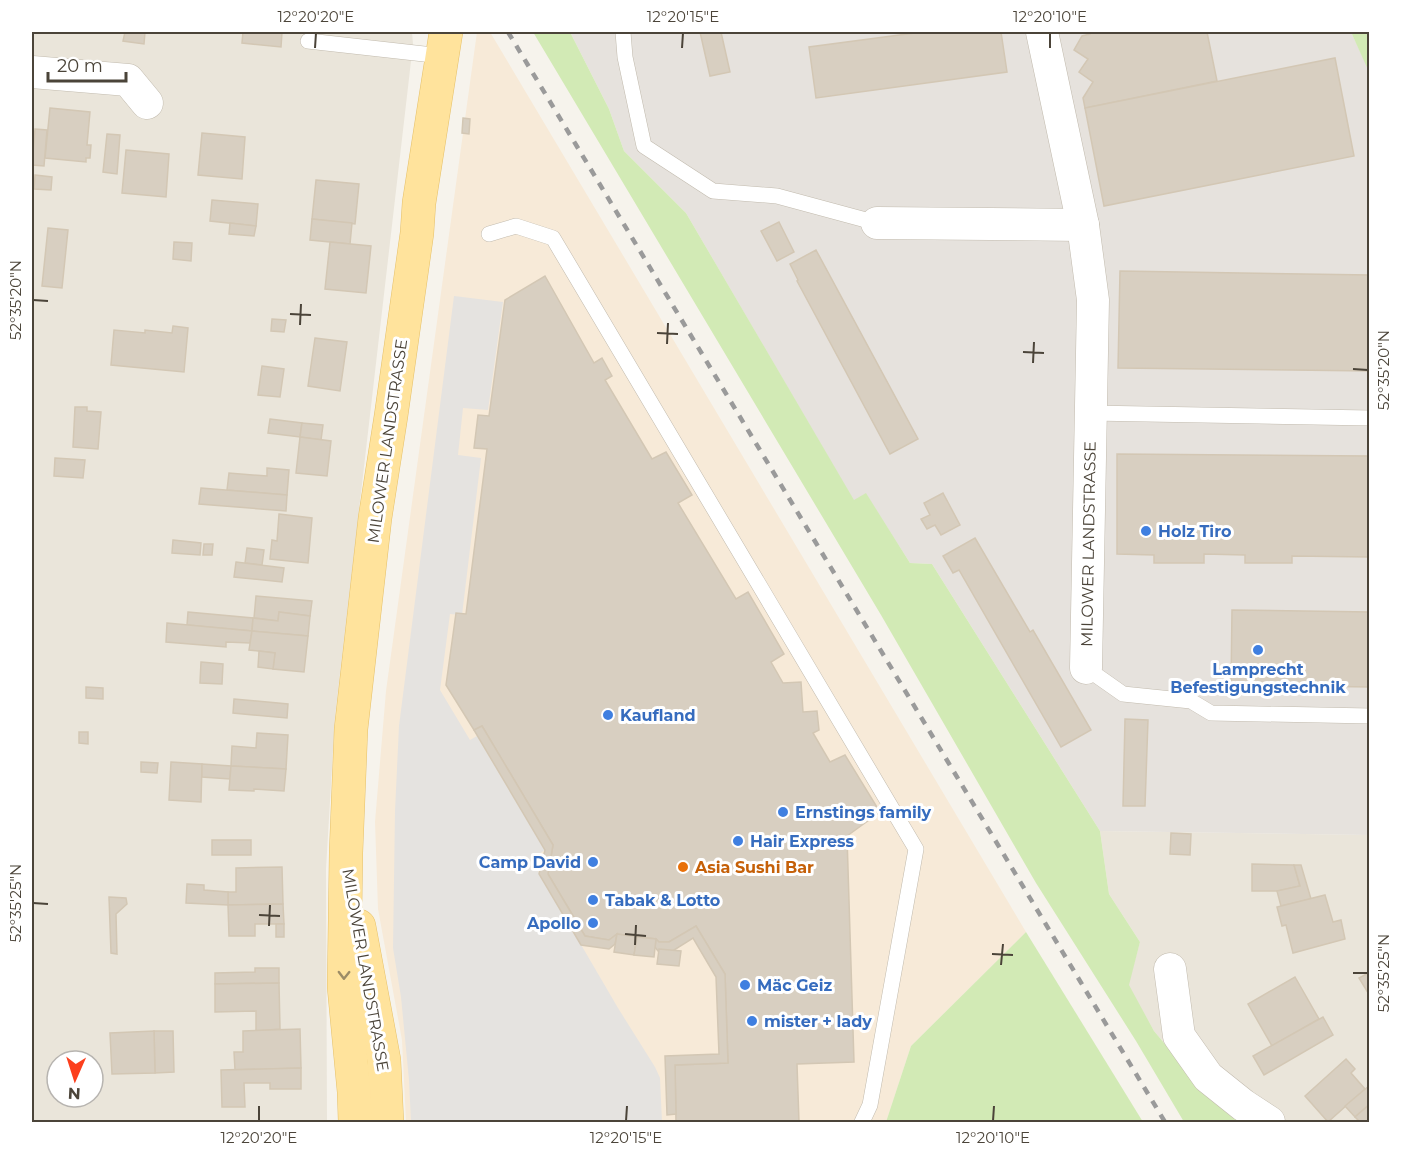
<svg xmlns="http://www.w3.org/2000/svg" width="1401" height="1154" font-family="Montserrat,sans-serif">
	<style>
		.residential { fill: #eae5da; fill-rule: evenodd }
		.commercial { fill: #f7ead8 }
		.industrial { fill: #e6e2dd }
		.green { fill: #d2eab5 }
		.parking { fill: #e5e3e0 }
		.building { fill: #d8cfc1; stroke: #d3c7b4; stroke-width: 1.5 }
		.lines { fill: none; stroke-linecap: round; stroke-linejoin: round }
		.service-casing { stroke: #c2bbae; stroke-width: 16 }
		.minor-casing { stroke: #c2bbae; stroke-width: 33 }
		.primary-casing { stroke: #e6c16a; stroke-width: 34 }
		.service { stroke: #fff; stroke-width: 15 }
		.minor { stroke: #fff; stroke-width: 32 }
		.primary { stroke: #ffe39c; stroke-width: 33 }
		.rail { stroke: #9a9a9a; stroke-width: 4.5; stroke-dasharray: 8 8; stroke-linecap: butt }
		.oneway { stroke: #9c8c66 }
		.ticks { fill: none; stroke: #4b4439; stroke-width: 2 }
		.shop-dot { fill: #3f7fe0; stroke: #fff; stroke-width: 2 }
		.food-dot { fill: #e8710a; stroke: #fff; stroke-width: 2 }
		.labels { text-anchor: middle; stroke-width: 6; stroke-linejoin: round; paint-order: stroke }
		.street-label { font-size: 16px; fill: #4b4439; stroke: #fff }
		.shop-label { font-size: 16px; font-weight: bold; fill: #366cbe; stroke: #fff; text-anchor: start }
		.food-label { font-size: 16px; font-weight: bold; fill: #c56008; stroke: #fff; text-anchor: start }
		.neatline { fill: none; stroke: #4b4439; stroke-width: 2 }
		.ticks-label { font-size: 15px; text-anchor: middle; fill: #4b4439 }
	</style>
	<rect width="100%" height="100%" fill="#f6f3ec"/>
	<g class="residential">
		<path d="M32,32H412L413,44L335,717L326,869L327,1122H32ZM57,1061H93V1097H57Z"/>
		<path d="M1100,831L1369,835V1122H1252L1196,1081L1154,1031L1128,985L1140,942L1109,894Z"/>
	</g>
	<path class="commercial" d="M477,32H490L1026,932L911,1046L886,1122H406L402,1040L378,909L375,822L386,691Z"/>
	<path class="industrial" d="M570,32H1351L1370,72L1369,835L1100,831L932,564L910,563L866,494L854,501L686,213L624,151L609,109Z"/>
	<g class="green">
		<path d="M533,32H570L609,109L624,151L686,213L854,500L866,493L910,563L932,564L1100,831L1109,894L1140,942L1129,985L1154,1031L1196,1081L1252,1122H1184L1136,1041L1036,883L881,615Z"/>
		<path d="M1351,32H1367L1369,37V72Z"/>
		<path d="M1026,932L1143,1122H886L911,1046Z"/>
	</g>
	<path class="parking" d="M454,296L503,302L488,410L463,408L458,455L481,458L462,615L450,614L440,690L470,740L477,736L545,850L531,859L618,1008L655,1067L660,1078L662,1122H411L409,1080L401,997L393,948L395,811L399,726Z"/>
	<g class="building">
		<path d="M125,32H145L144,44L123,41Z"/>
		<path d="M243,32H282L281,47L242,43Z"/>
		<path d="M700,32H721L730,72L710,76Z"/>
		<path d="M922,32H1001L1007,72L816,98L809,47Z"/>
		<path d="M1089,32H1207L1217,81L1085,108L1083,98L1093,82L1079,72L1088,59L1074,50L1082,36L1090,34Z"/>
		<path d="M1335,58L1354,156L1104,206L1085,108Z"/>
		<path d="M50,108L90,112L87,145H91L90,158H86V162L45,158Z"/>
		<path d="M463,118L470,119L469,134L462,133Z"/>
		<path d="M35,129L47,130L44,166L32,165Z"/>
		<path d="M202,133L245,137L242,179L198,175Z"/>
		<path d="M107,134L120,135L117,174L103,172Z"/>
		<path d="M126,150L169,154L166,197L122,193Z"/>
		<path d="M35,175L52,177L51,190L34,189Z"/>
		<path d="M316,180L359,184L355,224L312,219Z"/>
		<path d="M212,200L258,204L256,226L210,221Z"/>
		<path d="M312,219L352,223L350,244L310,240Z"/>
		<path d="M779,222L794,252L777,261L761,231Z"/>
		<path d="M230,223L256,226L254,236L229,234Z"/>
		<path d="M48,228L68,230L62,288L42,286Z"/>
		<path d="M174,242L192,243L191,261L173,259Z"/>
		<path d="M330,242L371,246L366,293L325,289Z"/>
		<path d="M816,250L918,439L890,454L797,281L798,280L790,264Z"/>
		<path d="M1120,271L1370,275V371L1118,368Z"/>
		<path d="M545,276L594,363L602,358L612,376L605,380L652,459L666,452L692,495L678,503L736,599L748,592L784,654L771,662L783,683L801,682L803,712L817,711L819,730L813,733L830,762L845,755L880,812L847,836L854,1062L797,1064L799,1122H676L675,1065L728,1063L725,974L696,926L669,942H659L656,939L617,934L609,940L585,936L548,874L553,845L482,726L474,730L446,685L456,613L466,614L487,449L474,448L478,415L489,416L505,300Z"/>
		<path d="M272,319L286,320L284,332L271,331Z"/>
		<path d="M173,326L188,328L184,372L111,365L114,330L145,333V330L172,333Z"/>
		<path d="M315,338L347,342L340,391L308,386Z"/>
		<path d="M262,366L284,369L280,397L258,395Z"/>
		<path d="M75,407H87V411L101,412L98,449L73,447Z"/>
		<path d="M270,419L302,423L300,437L268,433Z"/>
		<path d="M302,423L323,425L321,440L300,437Z"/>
		<path d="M300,437L331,441L327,476L296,473Z"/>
		<path d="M1117,454L1370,456V557L1292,556V563H1245V555L1204,554V563H1154V555L1117,554Z"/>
		<path d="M55,458L85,460L83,478L54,476Z"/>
		<path d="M267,468L289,470L287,495L227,490L229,473L267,476Z"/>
		<path d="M201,488L287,495L286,511L199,504Z"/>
		<path d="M943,493L960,525L941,535L935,525L927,529L921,519L930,515L924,503Z"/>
		<path d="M279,514L312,518L308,563L270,559L272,540L277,541Z"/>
		<path d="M975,538L1030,632L1033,630L1091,730L1061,747L959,570L953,573L943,556Z"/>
		<path d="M173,540L201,543L200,555L172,553Z"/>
		<path d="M204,544H213L212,555H203Z"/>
		<path d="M247,548L264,550L262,565L245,563Z"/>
		<path d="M236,562L284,568L282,582L234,577Z"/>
		<path d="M256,596L312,601L310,616L279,612L278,621L254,618Z"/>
		<path d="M1232,610L1370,612V687L1231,685Z"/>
		<path d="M188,612L253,618L252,631L187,625Z"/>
		<path d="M279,612L310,616L308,636L252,631L253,618L278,621Z"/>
		<path d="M167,623L252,631L250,643L226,642V647L166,642Z"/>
		<path d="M252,631L308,636L304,672L273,669L275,653L249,650Z"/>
		<path d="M259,651L275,653L273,669L258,667Z"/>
		<path d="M201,662L223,664L222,684L200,683Z"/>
		<path d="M86,687L103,688V699L86,698Z"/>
		<path d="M234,699L288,704L287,718L233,713Z"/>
		<path d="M1125,719L1148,720L1145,806H1123Z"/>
		<path d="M482,726L553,845L548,874L585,936L609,940L617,934L615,944L609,949L581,945L539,874L545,850L474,730Z"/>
		<path d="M79,732H88V744L79,743Z"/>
		<path d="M257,733L288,735L286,769L231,766L232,746L256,748Z"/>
		<path d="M141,762L158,763L157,773L141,772Z"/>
		<path d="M171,762L202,764L201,802L169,800Z"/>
		<path d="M202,764L231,766L230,779L202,777Z"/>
		<path d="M231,766L286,769L284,791L254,789V791L229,790Z"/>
		<path d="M1171,833L1191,834L1190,855L1170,854Z"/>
		<rect x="212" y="840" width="39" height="15"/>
		<path d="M1252,864L1294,865L1300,886L1277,891H1252Z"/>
		<path d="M1294,865H1301L1311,899L1281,906L1277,891L1300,886Z"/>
		<path d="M282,867L283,904L228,905V892H236V868Z"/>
		<path d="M187,884L204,885V890L228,892V905L186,903Z"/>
		<path d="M1325,895L1333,922L1341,920L1345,939L1293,953L1286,925L1282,926L1277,907Z"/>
		<path d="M109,897L126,898L127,904L116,914L117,954L111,953Z"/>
		<path d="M283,904L284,924H255V936H229L228,905Z"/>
		<rect x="276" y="924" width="8" height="13"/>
		<path d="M696,926L725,974L728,1063L675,1065L676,1114L667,1115L665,1056L719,1054L716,977L693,938L671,952L658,951L655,947L656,939L659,942H669Z"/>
		<path d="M617,934L637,937L634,955L614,952Z"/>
		<path d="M637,937L656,939L654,957L634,955Z"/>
		<path d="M659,949L681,951L679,966L657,964Z"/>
		<path d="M255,968H279V983L215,984V973L255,972Z"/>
		<path d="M1370,972V996L1359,978Z"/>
		<path d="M1295,977L1319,1019L1272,1046L1248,1004Z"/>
		<path d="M279,983L280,1029L256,1031V1011L215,1012V984Z"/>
		<path d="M1323,1017L1333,1035L1264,1075L1253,1056Z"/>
		<path d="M300,1029L301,1068L235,1070L234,1052H243V1031Z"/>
		<path d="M154,1031H173L174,1072L155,1073Z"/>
		<path d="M154,1031L155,1073L112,1074L110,1033Z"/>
		<path d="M1346,1059L1355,1069L1351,1073L1365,1089L1328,1122L1305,1096Z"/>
		<path d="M301,1068V1089H270V1083H244L245,1107H222L221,1070Z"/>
		<path d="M1370,1085V1104L1355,1117L1345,1106Z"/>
		<path d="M1370,1104V1122H1360L1355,1117Z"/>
	</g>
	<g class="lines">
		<defs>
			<g id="service">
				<path d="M623,32L625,57L644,146L713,191L777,196L877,223"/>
				<path d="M308,41L442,56"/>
				<path d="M489,234L516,226L553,238L916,849L870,1105L862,1122"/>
				<path d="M1090,413L1370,418"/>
				<path d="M1086,668L1123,694L1191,701L1211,713L1370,716"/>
			</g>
			<g id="minor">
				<path d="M1042,32L1083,225L1093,300L1086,668"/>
				<path d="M32,72L128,80L147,103"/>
				<path d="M877,223L1083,225"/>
				<path d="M1170,969L1179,1036L1208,1077L1243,1105L1269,1122"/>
			</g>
			<g id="primary">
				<path d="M359,926L384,1060L387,1122"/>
				<path d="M355,1122L354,1092L344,987L346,853L351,729L375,518L391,416L417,233L419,203L446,32"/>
			</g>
		</defs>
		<use href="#service" class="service-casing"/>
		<use href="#minor" class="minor-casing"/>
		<use href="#primary" class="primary-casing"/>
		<use href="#service" class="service"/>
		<use href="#minor" class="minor"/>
		<use href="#primary" class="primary"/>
		<path class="rail" d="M508,32L1165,1122"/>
	</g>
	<defs><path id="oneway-chevron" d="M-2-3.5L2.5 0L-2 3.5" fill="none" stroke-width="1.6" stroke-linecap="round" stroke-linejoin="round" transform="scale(1.5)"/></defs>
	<use class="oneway" href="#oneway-chevron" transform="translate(344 975) rotate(91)"/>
	<path class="ticks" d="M315,48L316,33M682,48L683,33M1050,48V33M33,300L48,301M290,314L311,315M300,325L301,304M657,333L678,334M667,344L668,323M1023,352L1044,353M1033,363L1034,342M1353,369L1368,370M33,903L48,904M259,915L280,916M269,926L270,905M625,934L646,936M635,945L636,925M992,954L1013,955M1001,965L1003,944M1353,973H1368M259,1121V1106M626,1121L627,1106M993,1121L994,1106"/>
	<g class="shop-dot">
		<circle cx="1146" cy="531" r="6"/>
		<circle cx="1258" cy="650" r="6"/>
		<circle cx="608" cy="715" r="6"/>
		<circle cx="783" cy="812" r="6"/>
		<circle cx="738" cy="841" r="6"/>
		<circle cx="593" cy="862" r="6"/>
		<circle cx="593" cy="900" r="6"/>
		<circle cx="593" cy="923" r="6"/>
		<circle cx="745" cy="985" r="6"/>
		<circle cx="752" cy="1021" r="6"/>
	</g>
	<circle class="food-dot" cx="683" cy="867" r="6"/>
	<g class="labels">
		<g class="street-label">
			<text transform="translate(387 441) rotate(-82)" y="6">MILOWER LANDSTRASSE</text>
			<text transform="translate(1088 544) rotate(-89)" y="6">MILOWER LANDSTRASSE</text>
			<text transform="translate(366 970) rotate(80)" y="6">MILOWER LANDSTRASSE</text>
		</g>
		<g class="shop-label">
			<text x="1158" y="537">Holz Tiro</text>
			<text x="1258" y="675" text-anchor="middle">Lamprecht<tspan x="1258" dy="18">Befestigungstechnik</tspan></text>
			<text x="620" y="721">Kaufland</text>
			<text x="795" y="818">Ernstings family</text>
			<text x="750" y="847">Hair Express</text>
			<text x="581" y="868" text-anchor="end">Camp David</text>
			<text x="605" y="906">Tabak &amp; Lotto</text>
			<text x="581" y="929" text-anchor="end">Apollo</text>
			<text x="757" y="991">Mäc Geiz</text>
			<text x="764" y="1027">mister + lady</text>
		</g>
		<g class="food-label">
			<text x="695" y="873">Asia Sushi Bar</text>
		</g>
	</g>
	<rect width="1401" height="1154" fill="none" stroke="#ffffff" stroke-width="66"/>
	<g transform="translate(75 1079) rotate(183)"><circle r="28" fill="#ffffff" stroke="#b7b4b0" stroke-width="1.5"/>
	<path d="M0-4.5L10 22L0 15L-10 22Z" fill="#fc3f1d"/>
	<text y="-9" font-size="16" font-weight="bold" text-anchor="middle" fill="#4b4439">N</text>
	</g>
	<path d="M48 72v9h78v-9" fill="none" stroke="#4b4439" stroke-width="3"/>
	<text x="57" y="72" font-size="18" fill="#4b4439" stroke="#ffffff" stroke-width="4.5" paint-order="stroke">20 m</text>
	<rect x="33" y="33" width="1335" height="1088" class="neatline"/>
	<g class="ticks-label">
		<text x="316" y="22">12°20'20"E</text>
		<text x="683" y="22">12°20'15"E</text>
		<text x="1050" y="22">12°20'10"E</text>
		<text transform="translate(16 300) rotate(-90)" y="5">52°35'20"N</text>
		<text transform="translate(1384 370) rotate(-90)" y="5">52°35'20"N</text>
		<text transform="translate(16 903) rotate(-90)" y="5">52°35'25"N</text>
		<text transform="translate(1384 973) rotate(-90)" y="5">52°35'25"N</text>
		<text x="259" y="1143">12°20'20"E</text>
		<text x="626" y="1143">12°20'15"E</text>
		<text x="993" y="1143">12°20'10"E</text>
	</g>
</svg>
